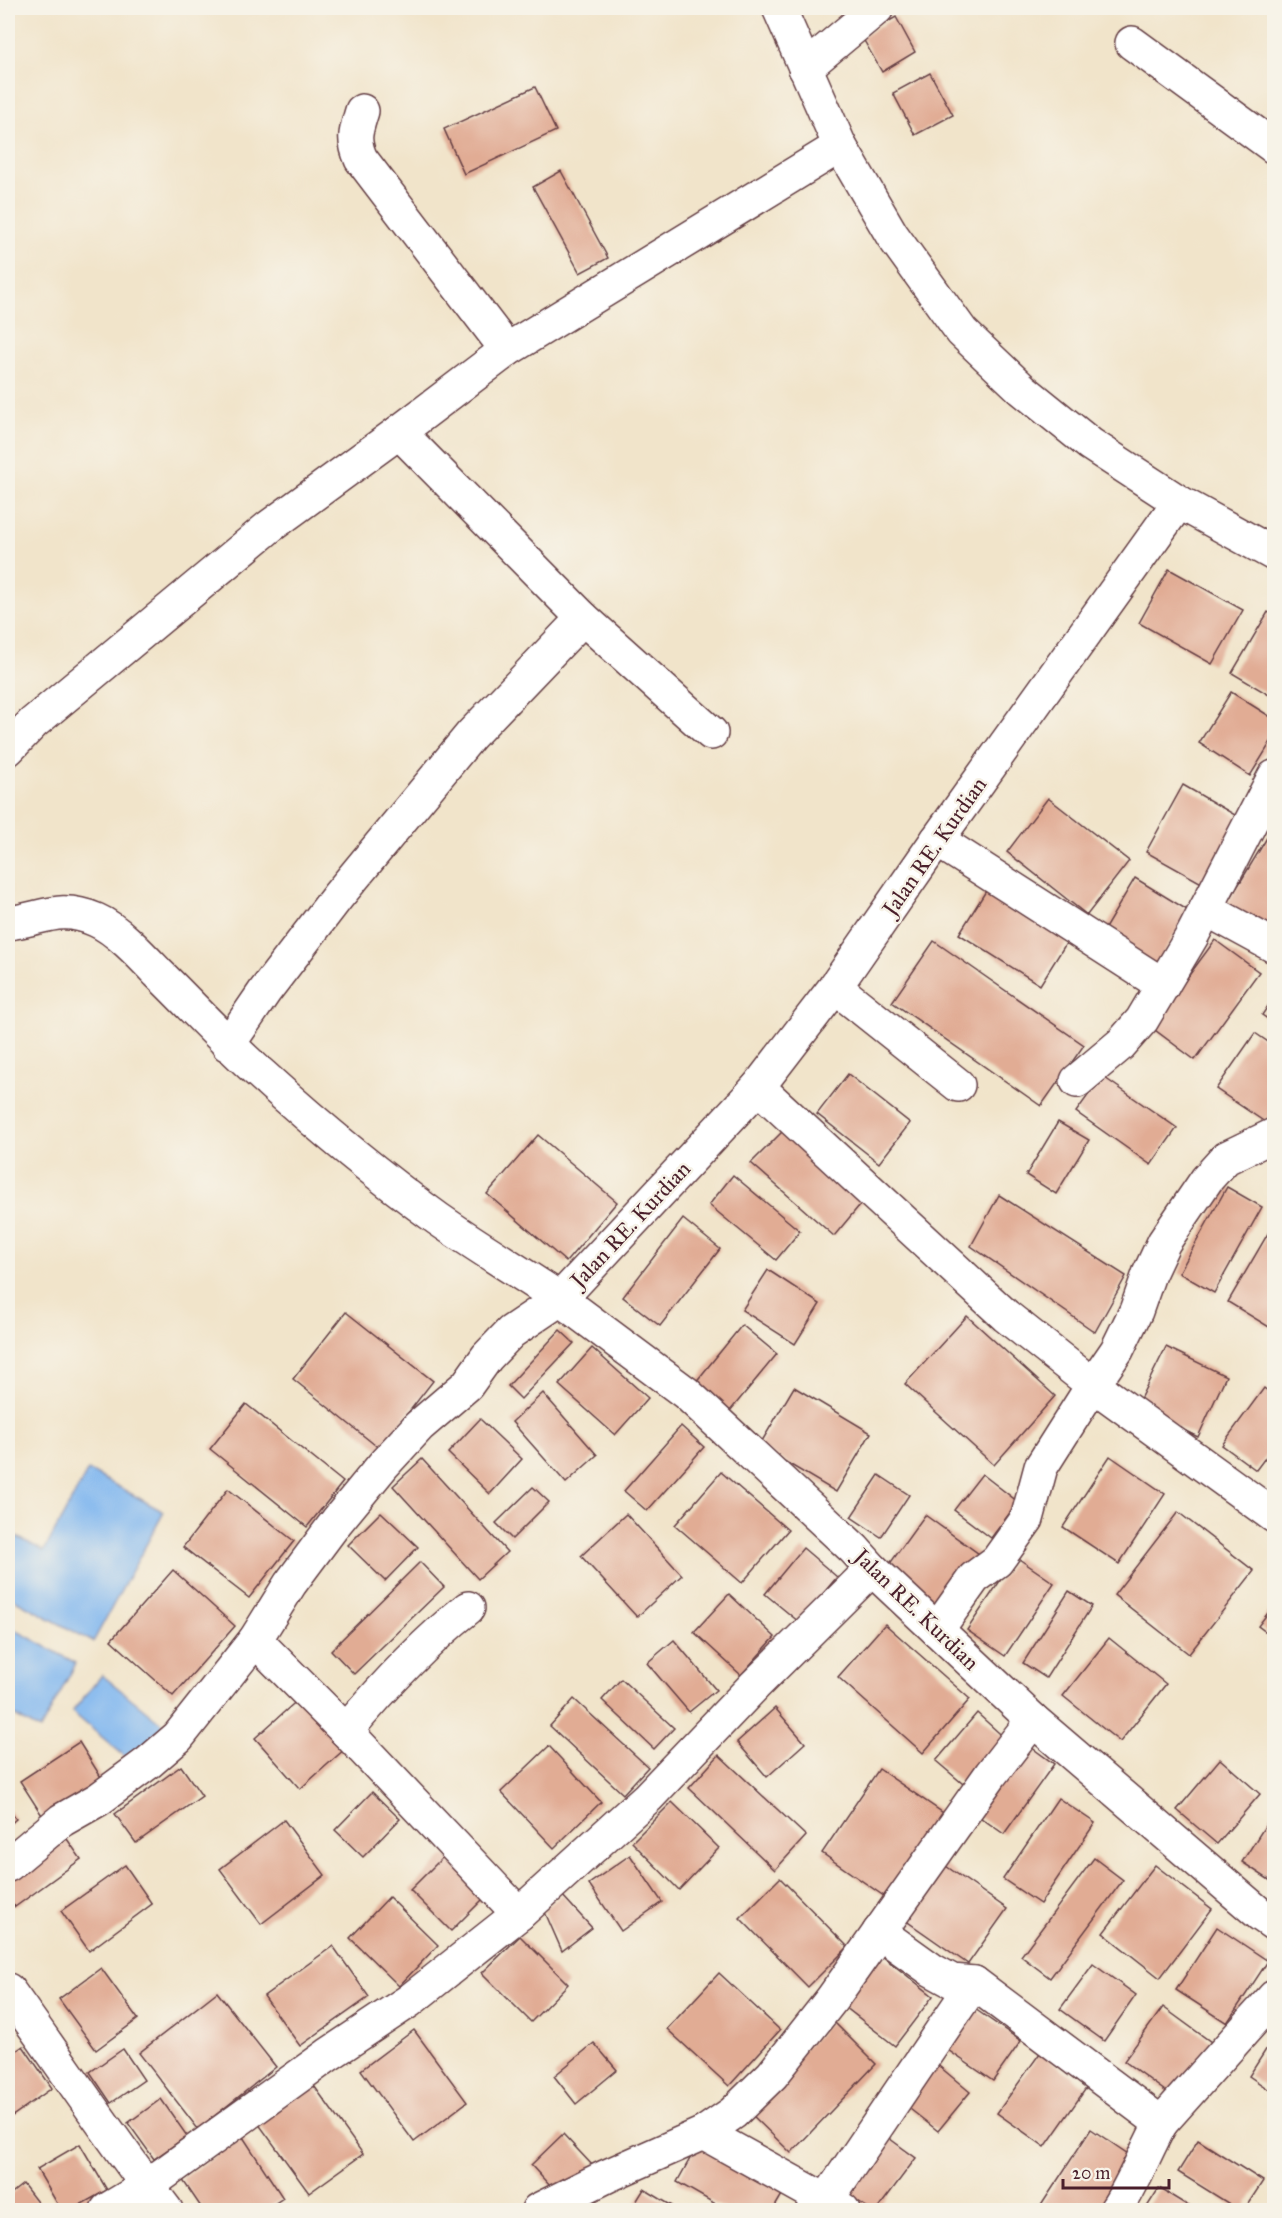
<svg xmlns="http://www.w3.org/2000/svg" width="1282" height="2218" font-family="'IM FELL Great Primer',serif">
	<style>
		.water { fill: #7fb6ef; stroke: #646a8d; stroke-width: 1.5 }
		.building { fill: #e1ac94 }
		.lines { fill: none; stroke-linecap: round; stroke-linejoin: round }
		.minor-casing { stroke: #633d43; stroke-width: 36 }
		.trunk-casing { stroke: #633d43; stroke-width: 36 }
		.minor { stroke: #fff; stroke-width: 33 }
		.trunk { stroke: #fff; stroke-width: 33 }
		.labels { text-anchor: middle; stroke-width: 5; stroke-linejoin: round; paint-order: stroke }
		.street-label { font-size: 22px; fill: #4a1f2b; stroke: #f7f3e8 }
	</style>
	<rect width="100%" height="100%" fill="#f7f3e8"/>
	<filter id="ink" filterUnits="userSpaceOnUse"><feTurbulence type="fractalNoise" baseFrequency=".0167" numOctaves="2"/><feDisplacementMap in="SourceGraphic" scale="12" xChannelSelector="R" yChannelSelector="G"/><feConvolveMatrix kernelMatrix="1 2 1 2 8 2 1 2 1" color-interpolation-filters="sRGB"/></filter>
	<filter id="wash" filterUnits="userSpaceOnUse"><feTurbulence type="fractalNoise" baseFrequency=".008" numOctaves="4" result="noise"/><feDisplacementMap in="SourceGraphic" scale="24" xChannelSelector="R" yChannelSelector="G"/><feGaussianBlur stdDeviation="1.35" result="paint"/><feColorMatrix in="noise" values="0 0 0 0 0 0 0 0 0 0 0 0 0 0 0 0 0 1.4 0 .05"/><feComposite in="paint" operator="in"/></filter>
	<g filter="url(#wash)">
		<rect width="100%" height="100%" fill="#f1e4ca"/>
		<g class="water">
			<path d="M88,1470L164,1512L93,1642L8,1596V1532L44,1551Z"/>
			<path d="M8,1626L76,1663L40,1730L8,1712Z"/>
			<path d="M102,1675L165,1726L134,1764L72,1712Z"/>
		</g>
		<g id="blocks">
			<g class="building">
				<path d="M896,17L915,52L882,72L862,37Z"/>
				<path d="M930,73L953,115L915,135L893,93Z"/>
				<path d="M535,87L556,131L464,174L444,129Z"/>
				<path d="M561,171L608,258L580,273L533,187Z"/>
				<path d="M1169,569L1243,610L1212,664L1139,623Z"/>
				<path d="M1268,612L1274,616V698L1232,673Z"/>
				<path d="M1231,692L1274,719V737L1250,776L1199,743Z"/>
				<path d="M1183,785L1242,819L1205,885L1146,852Z"/>
				<path d="M1048,798L1129,861L1087,915L1007,852Z"/>
				<path d="M1274,820V835L1268,832Z"/>
				<path d="M1268,836L1274,840V940L1224,909Z"/>
				<path d="M1135,878L1189,911L1154,968L1101,935Z"/>
				<path d="M989,886L1070,937L1040,985L959,934Z"/>
				<path d="M1215,940L1259,972L1195,1060L1151,1027Z"/>
				<path d="M934,941L1084,1045L1041,1106L892,1002Z"/>
				<path d="M1274,997V1023L1262,1015Z"/>
				<path d="M1255,1033L1274,1046V1108L1265,1122L1216,1089Z"/>
				<path d="M848,1074L910,1123L879,1163L817,1114Z"/>
				<path d="M1102,1076L1177,1128L1151,1165L1076,1112Z"/>
				<path d="M1058,1122L1089,1140L1056,1194L1026,1175Z"/>
				<path d="M783,1131L864,1200L834,1236L751,1163Z"/>
				<path d="M538,1135L617,1202L566,1262L487,1194Z"/>
				<path d="M733,1175L800,1231L776,1260L709,1205Z"/>
				<path d="M1227,1187L1262,1207L1214,1293L1179,1273Z"/>
				<path d="M999,1195L1126,1276L1095,1332L971,1246Z"/>
				<path d="M683,1219L720,1249L660,1326L623,1297Z"/>
				<path d="M1274,1223V1318L1269,1327L1228,1302Z"/>
				<path d="M768,1270L820,1304L795,1344L742,1310Z"/>
				<path d="M346,1312L433,1381L380,1449L293,1379Z"/>
				<path d="M967,1316L1055,1396L994,1465L905,1384Z"/>
				<path d="M742,1325L777,1354L730,1411L695,1383Z"/>
				<path d="M560,1330L574,1343L521,1399L508,1386Z"/>
				<path d="M1166,1347L1226,1376L1198,1437L1136,1407Z"/>
				<path d="M592,1348L648,1398L615,1435L559,1385Z"/>
				<path d="M794,1387L871,1433L836,1492L759,1446Z"/>
				<path d="M1264,1388L1274,1396V1446L1256,1470L1222,1445Z"/>
				<path d="M543,1393L597,1455L566,1483L512,1422Z"/>
				<path d="M246,1404L343,1482L307,1527L210,1449Z"/>
				<path d="M480,1419L522,1459L490,1494L448,1453Z"/>
				<path d="M681,1426L704,1447L647,1511L624,1491Z"/>
				<path d="M1110,1456L1165,1494L1119,1564L1063,1527Z"/>
				<path d="M422,1459L507,1552L478,1579L393,1486Z"/>
				<path d="M721,1472L788,1530L742,1583L675,1525Z"/>
				<path d="M982,1474L1018,1502L991,1538L954,1510Z"/>
				<path d="M879,1475L909,1495L881,1537L851,1517Z"/>
				<path d="M533,1487L549,1502L512,1539L496,1523Z"/>
				<path d="M228,1489L294,1541L249,1598L183,1547Z"/>
				<path d="M381,1512L418,1547L385,1581L348,1545Z"/>
				<path d="M1178,1512L1254,1571L1189,1654L1114,1595Z"/>
				<path d="M626,1514L682,1575L637,1617L581,1556Z"/>
				<path d="M925,1515L979,1554L934,1615L881,1576Z"/>
				<path d="M803,1548L837,1577L799,1622L765,1594Z"/>
				<path d="M1016,1557L1054,1583L1005,1656L967,1630Z"/>
				<path d="M420,1562L444,1587L354,1674L331,1650Z"/>
				<path d="M173,1570L235,1626L173,1696L111,1640Z"/>
				<path d="M1069,1591L1092,1606L1046,1678L1023,1663Z"/>
				<path d="M729,1594L775,1637L741,1675L694,1632Z"/>
				<path d="M1274,1605V1638L1258,1626Z"/>
				<path d="M885,1624L970,1699L923,1753L838,1677Z"/>
				<path d="M1109,1638L1166,1684L1120,1742L1063,1696Z"/>
				<path d="M674,1640L716,1690L689,1712L647,1663Z"/>
				<path d="M621,1679L674,1728L654,1749L602,1700Z"/>
				<path d="M301,1697L346,1748L300,1789L255,1738Z"/>
				<path d="M574,1699L648,1767L623,1794L550,1726Z"/>
				<path d="M775,1708L805,1743L767,1777L737,1742Z"/>
				<path d="M977,1713L1009,1742L969,1789L936,1761Z"/>
				<path d="M79,1742L104,1782L45,1820L20,1781Z"/>
				<path d="M1024,1742L1054,1764L1004,1834L974,1813Z"/>
				<path d="M549,1746L601,1802L554,1848L501,1792Z"/>
				<path d="M719,1755L806,1836L775,1870L689,1788Z"/>
				<path d="M1220,1759L1260,1794L1217,1844L1177,1810Z"/>
				<path d="M181,1766L202,1796L136,1843L115,1814Z"/>
				<path d="M879,1769L949,1817L891,1901L822,1853Z"/>
				<path d="M372,1792L400,1819L363,1857L335,1830Z"/>
				<path d="M1058,1798L1095,1823L1040,1904L1003,1879Z"/>
				<path d="M672,1802L719,1848L679,1890L632,1842Z"/>
				<path d="M8,1809L16,1819L8,1826Z"/>
				<path d="M1274,1812V1883L1242,1862Z"/>
				<path d="M284,1820L325,1875L261,1924L220,1869Z"/>
				<path d="M67,1839L81,1859L15,1907L8,1896V1882Z"/>
				<path d="M445,1855L486,1896L451,1931L410,1890Z"/>
				<path d="M630,1855L662,1902L621,1931L589,1884Z"/>
				<path d="M1094,1858L1123,1880L1050,1978L1021,1956Z"/>
				<path d="M943,1864L1007,1909L968,1964L905,1920Z"/>
				<path d="M125,1865L152,1904L89,1951L61,1911Z"/>
				<path d="M1155,1865L1212,1909L1160,1978L1103,1933Z"/>
				<path d="M780,1878L848,1947L808,1987L740,1918Z"/>
				<path d="M562,1895L592,1928L562,1951L544,1910Z"/>
				<path d="M389,1897L438,1945L399,1986L350,1938Z"/>
				<path d="M1217,1927L1268,1961L1227,2023L1176,1990Z"/>
				<path d="M520,1936L568,1984L531,2022L482,1973Z"/>
				<path d="M333,1946L369,1997L300,2046L264,1996Z"/>
				<path d="M878,1953L933,1996L895,2046L840,2003Z"/>
				<path d="M1093,1964L1136,1995L1104,2041L1060,2009Z"/>
				<path d="M101,1968L138,2019L96,2050L59,1999Z"/>
				<path d="M719,1973L780,2030L729,2086L667,2029Z"/>
				<path d="M217,1992L276,2067L198,2129L139,2053Z"/>
				<path d="M972,2007L1021,2041L993,2081L945,2048Z"/>
				<path d="M1163,2007L1211,2042L1172,2096L1124,2061Z"/>
				<path d="M832,2020L876,2064L791,2153L746,2109Z"/>
				<path d="M414,2030L467,2102L414,2142L361,2070Z"/>
				<path d="M1274,2037V2093L1249,2076Z"/>
				<path d="M594,2043L617,2070L576,2104L554,2076Z"/>
				<path d="M23,2046L52,2088L8,2119V2057Z"/>
				<path d="M123,2049L144,2080L111,2103L90,2072Z"/>
				<path d="M1040,2053L1087,2087L1045,2147L997,2113Z"/>
				<path d="M934,2062L970,2092L938,2131L901,2102Z"/>
				<path d="M312,2083L363,2154L309,2193L258,2123Z"/>
				<path d="M161,2099L187,2136L154,2159L128,2123Z"/>
				<path d="M1091,2129L1134,2158L1100,2210H1038Z"/>
				<path d="M563,2134L593,2166L560,2197L531,2165Z"/>
				<path d="M886,2136L916,2158L877,2210H871L845,2192Z"/>
				<path d="M243,2137L283,2198L265,2210H203L182,2179Z"/>
				<path d="M701,2139L786,2188L773,2210H726L677,2182Z"/>
				<path d="M1198,2140L1263,2181L1244,2210H1239L1178,2172Z"/>
				<path d="M80,2144L107,2190L71,2210H61L37,2169Z"/>
				<path d="M23,2184L43,2210H8V2196Z"/>
				<path d="M1159,2188L1195,2210H1145Z"/>
				<path d="M644,2189L679,2210H631Z"/>
			</g>
		</g>
	</g>
	<g filter="url(#ink)">
		<use href="#blocks" fill-opacity="0" stroke="#633d43" stroke-width="1.5"/>
		<g class="lines">
			<defs>
				<g id="minor">
					<path d="M1132,43L1274,147"/>
					<path d="M805,68L877,8"/>
					<path d="M362,111C356,131 352,139 361,159L507,350"/>
					<path d="M1179,502L937,840L835,987L758,1087L560,1299L686,1393L854,1549L872,1569L1033,1720L1261,1915L1274,1924"/>
					<path d="M583,618L711,733"/>
					<path d="M8,749L33,723L269,527L399,432L507,350L840,146"/>
					<path d="M937,840L1163,985"/>
					<path d="M1206,909L1274,946"/>
					<path d="M8,923C43,919 59,904 96,920C117,929 142,956 158,973C193,1007 225,1043 262,1075C318,1126 377,1175 438,1219C478,1247 520,1272 560,1299L511,1332L487,1357L467,1385L419,1426L384,1464L337,1521L290,1584L255,1640L178,1737L149,1762L99,1799L62,1820L8,1865"/>
					<path d="M835,987L958,1085"/>
					<path d="M228,1045L265,991L338,896L471,735L583,618L399,432"/>
					<path d="M1077,1081L1121,1044L1142,1020L1192,936L1274,777"/>
					<path d="M758,1087L1006,1316L1093,1385L1041,1467L1027,1519L997,1561L974,1578L937,1630"/>
					<path d="M1274,1135L1226,1158L1207,1179L1164,1242L1149,1274L1136,1311L1117,1350L1093,1385L1274,1516"/>
					<path d="M255,1640L346,1731L519,1914"/>
					<path d="M346,1731C383,1687 423,1644 468,1608"/>
					<path d="M879,1932L932,1970L952,1981L974,1983"/>
					<path d="M8,1990C61,2063 111,2139 166,2210"/>
					<path d="M704,2133L843,2210"/>
					<path d="M107,2210L147,2186L328,2055L409,2001L519,1914L648,1797L755,1685L872,1569"/>
					<path d="M538,2210L607,2176L704,2133L733,2113L772,2075L832,1999L991,1774L1033,1720"/>
					<path d="M814,2210L826,2201L974,1983L1161,2123L1274,1997"/>
					<path d="M1116,2210C1134,2183 1145,2152 1161,2123"/>
				</g>
				<path id="trunk" d="M779,8L840,146L892,235L962,332L1022,389L1090,444L1179,502L1274,554"/>
			</defs>
			<use href="#minor" class="minor-casing"/>
			<use href="#trunk" class="trunk-casing"/>
			<use href="#minor" class="minor"/>
			<use href="#trunk" class="trunk"/>
		</g>
	</g>
	<g class="labels">
		<g class="street-label">
			<text transform="translate(934 846) rotate(-55)" y="8">Jalan RE. Kurdian</text>
			<text transform="translate(630 1224) rotate(-47)" y="8">Jalan RE. Kurdian</text>
			<text transform="translate(917 1609) rotate(44)" y="8">Jalan RE. Kurdian</text>
		</g>
	</g>
	<rect width="1282" height="2218" fill="none" stroke="#f7f3e8" stroke-width="30"/>
	<path d="M1063 2179v9h106v-9" fill="none" stroke="#4a1f2b" stroke-width="3"/>
	<text x="1072" y="2179" font-size="18" fill="#4a1f2b" stroke="#f7f3e8" stroke-width="4.5" paint-order="stroke">20 m</text>
</svg>
